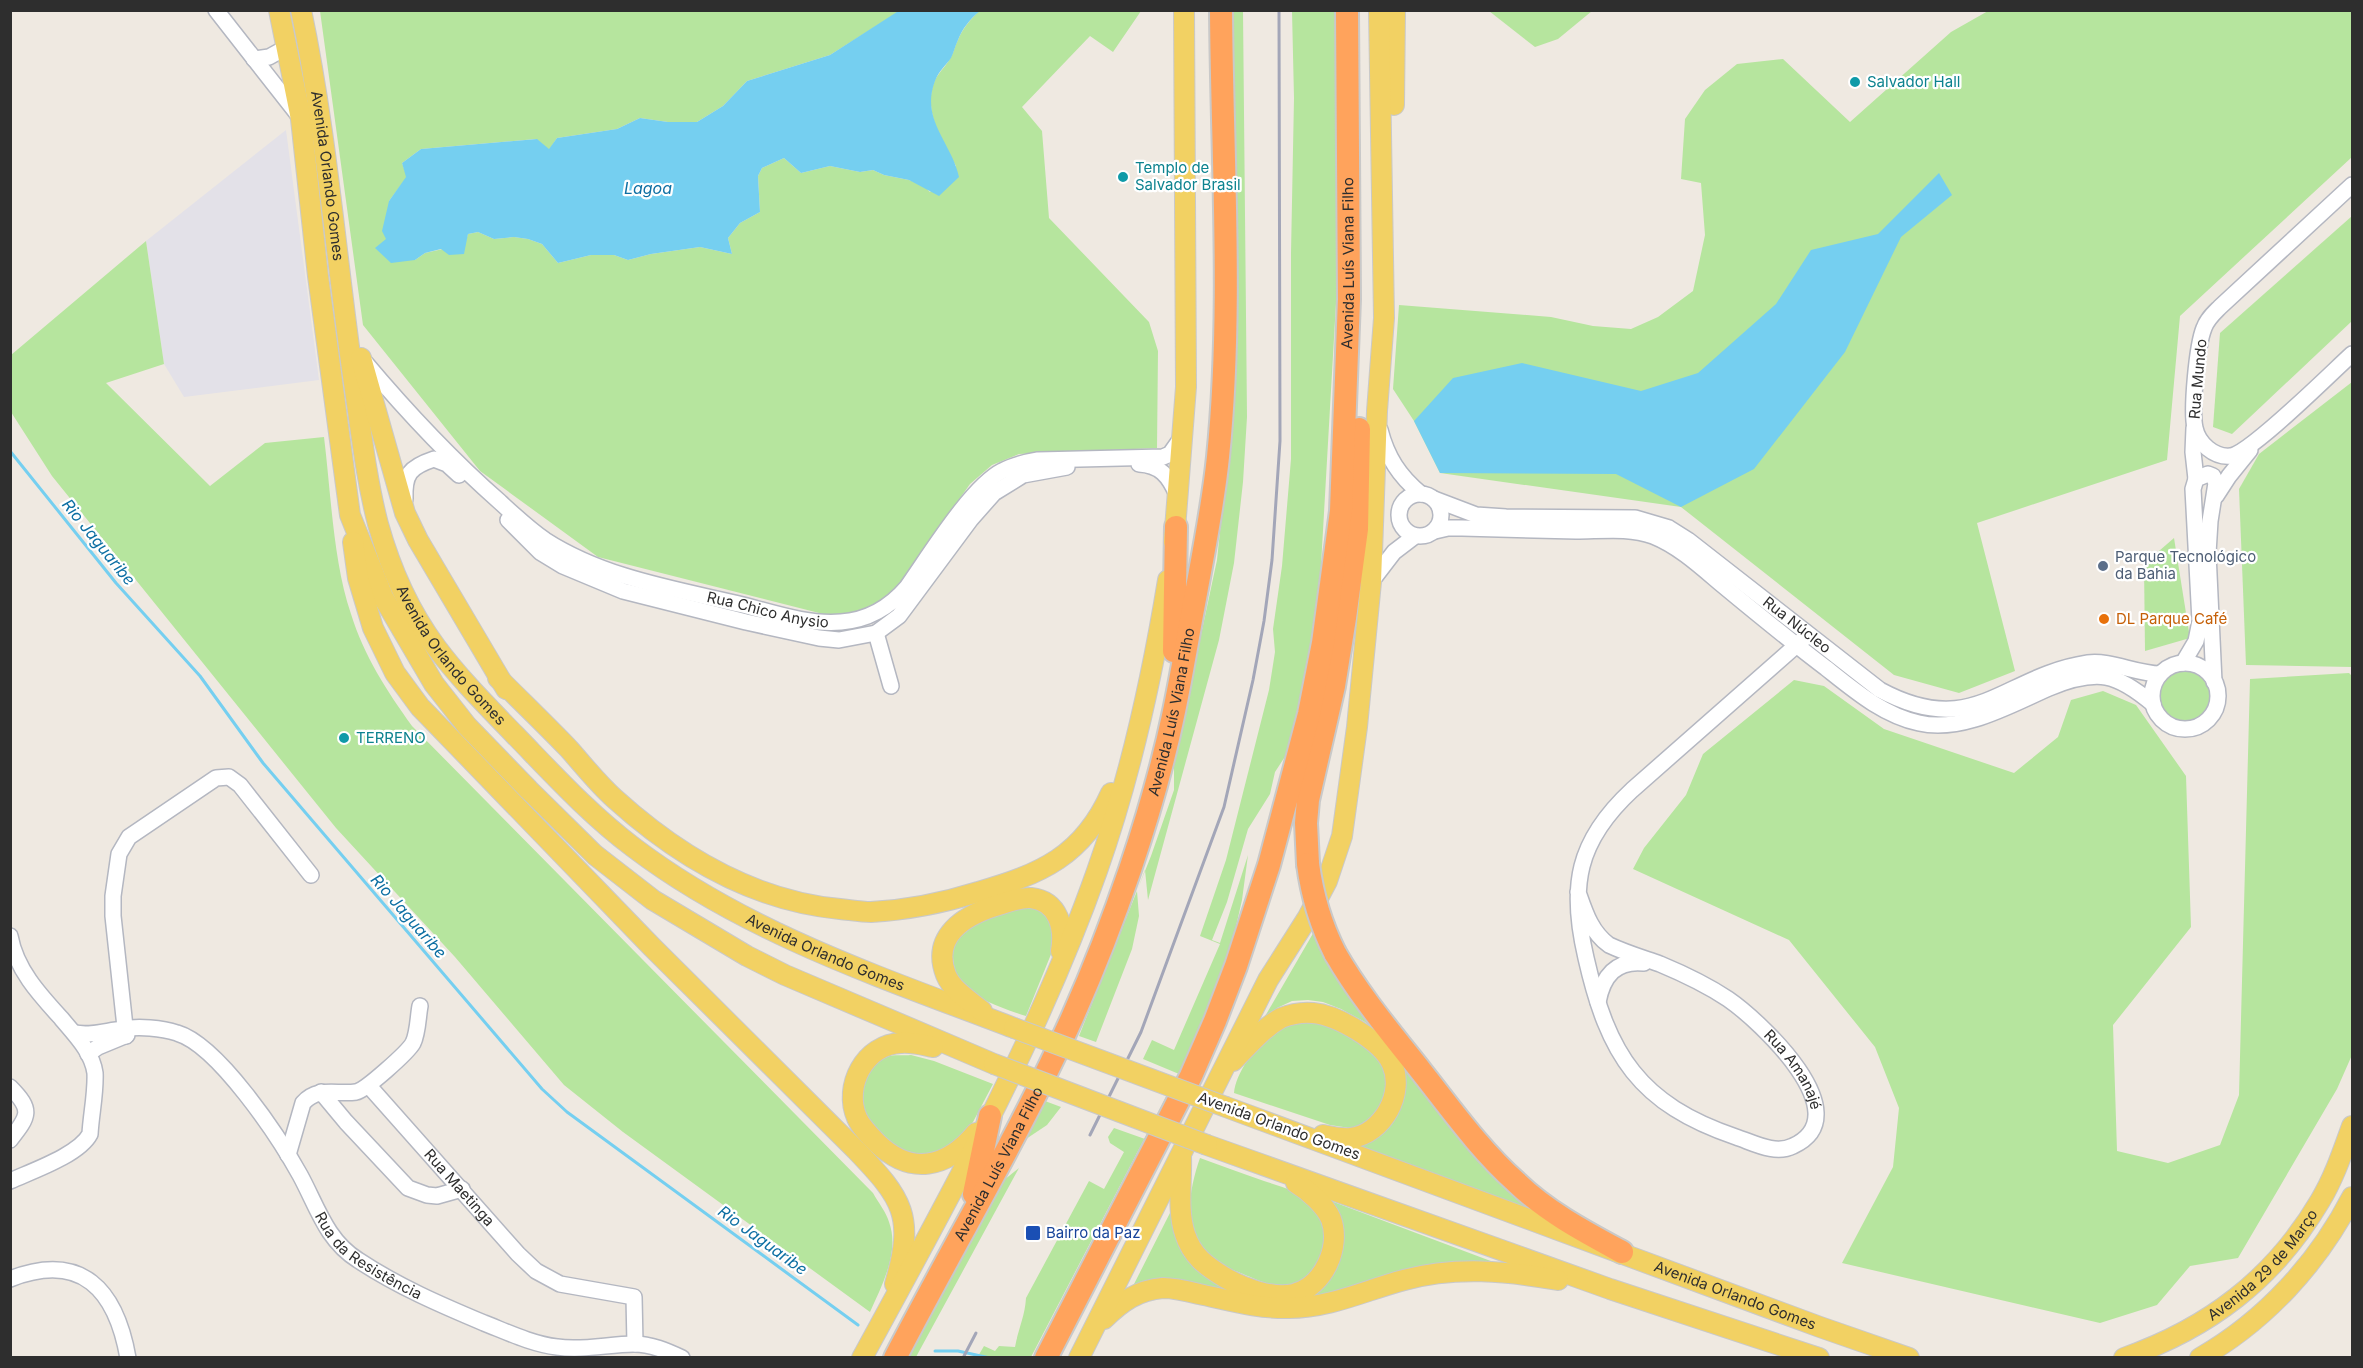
<svg xmlns="http://www.w3.org/2000/svg" width="2363" height="1368" font-family="Inter,sans-serif">
	<style>
		.industrial { fill: #e3e1e8 }
		.green { fill: #b6e59e }
		.water { fill: #75cff0 }
		.lines { fill: none; stroke-linecap: round; stroke-linejoin: round }
		.stream { stroke: #75cff0; stroke-width: 3 }
		.minor-casing { stroke: #b4b7c1; stroke-width: 18 }
		.major-casing { stroke: #c9c9c9; stroke-width: 22 }
		.highway-casing { stroke: #c9c9c9; stroke-width: 26 }
		.minor { stroke: #fff; stroke-width: 15 }
		.major { stroke: #f2d163; stroke-width: 20 }
		.highway { stroke: #ffa35c; stroke-width: 22 }
		.rail { stroke: #a3a6b8; stroke-width: 3 }
		.major-bridge-casing { stroke: #c9c9c9; stroke-width: 22; stroke-linecap: butt }
		.highway-bridge-casing { stroke: #c9c9c9; stroke-width: 26; stroke-linecap: butt }
		.major-bridge { stroke: #f2d163; stroke-width: 20 }
		.highway-bridge { stroke: #ffa35c; stroke-width: 22 }
		.culture-dot { fill: #0f9aa8; stroke: #fff; stroke-width: 2 }
		.service-dot { fill: #5c6f8a; stroke: #fff; stroke-width: 2 }
		.food-dot { fill: #e8710a; stroke: #fff; stroke-width: 2 }
		.transit-dot { fill: #1a4fb4; stroke: #fff; stroke-width: 2 }
		.labels { text-anchor: middle; stroke-width: 4.5; stroke-linejoin: round; paint-order: stroke }
		.culture-label { font-size: 15px; fill: #0d838f; stroke: #fff; text-anchor: start }
		.street-label { font-size: 15px; fill: #2e2e2e; stroke: #fff }
		.service-label { font-size: 15px; fill: #4e5e75; stroke: #fff; text-anchor: start }
		.food-label { font-size: 15px; fill: #c56008; stroke: #fff; text-anchor: start }
		.transit-label { font-size: 15px; fill: #164399; stroke: #fff; text-anchor: start }
		.water-label { font-size: 16px; font-style: italic; fill: #0d6fa3; stroke: #fff }
	</style>
	<rect width="100%" height="100%" fill="#efe9e1"/>
	<path class="industrial" d="M286,130L319,380L184,397L164,364L146,241Z"/>
	<g class="green">
		<path d="M980,10L1141,11L1113,52L1090,36L1022,107L1042,131L1049,218L1149,322L1158,351L1157,448L1019,454L992,465L970,484L900,583L885,597L869,608L851,614L827,615L598,557L480,471L363,325L320,11H900L830,55L747,81L723,106L697,122H668L640,118L617,129L557,138L549,150L536,139L421,149L402,163L407,177L389,201L415,260L425,253L465,244L468,234L478,232L494,239L514,237L528,239L542,244L558,263L591,255H614L628,260L651,254L700,247L732,254L728,238L740,223L760,212L758,176L762,168L784,158L801,173L830,166L860,172L873,170L884,175L909,180L923,185L930,192L956,166C942,141 922,110 935,80C939,72 947,65 951,57C954,52 955,45 958,40C962,29 971,19 980,10Z"/>
		<path d="M1233,11H1243L1247,417L1243,482L1234,563L1219,640L1148,900L1145,870L1137,891L1139,916L1132,949L1096,1042L1079,1036L1045,1101L1061,1107L1047,1125L1026,1139L1004,1180L1019,1168L916,1357L906,1358L1003,1182L1079,1036L1151,856L1174,790V761L1217,560L1233,408L1237,332Z"/>
		<path d="M1292,11H1337L1340,233L1320,583L1309,656L1288,752L1275,772L1270,794L1248,829L1227,902L1212,940L1220,943L1248,855L1242,900L1232,944L1193,1045L1031,1357L977,1358L984,1346L995,1351L999,1346L1015,1347C1018,1330 1025,1316 1026,1298L1089,1181L1104,1189L1124,1152L1110,1143L1108,1137L1114,1128L1145,1139L1179,1074L1143,1059L1152,1040L1174,1050L1220,944L1200,936L1226,860L1269,690L1275,652L1273,629L1282,566L1291,459V253L1294,98Z"/>
		<path d="M1489,11H1592L1558,39L1535,47Z"/>
		<path d="M1988,11H2352V157L2180,316L2167,460L1977,523L2015,671L1959,693L1894,675L1681,507L1440,473L1414,421L1393,389L1399,305L1551,317L1593,326L1631,329L1658,317L1693,291L1705,235L1701,183L1681,179L1685,119L1705,90L1737,64L1783,59L1850,122L1951,32Z"/>
		<path d="M2352,216V321L2232,434L2213,427L2220,333Z"/>
		<path d="M146,241L164,364L106,383L210,486L265,443L324,437C331,493 333,561 351,614C364,656 387,691 412,726L873,1193C878,1202 886,1212 889,1222C900,1252 882,1285 870,1312L623,1132L564,1085L455,957L336,828L52,476L11,412V355Z"/>
		<path d="M2352,382V667L2246,665L2239,489L2259,454Z"/>
		<path d="M2174,538L2190,638L2145,651L2144,564Z"/>
		<circle cx="2185" cy="696" r="27"/>
		<path d="M2349,673L2352,676V1055L2337,1089L2238,1258L2190,1266L2157,1305L2100,1323L1842,1263L1893,1167L1899,1108L1875,1047L1789,940L1633,869L1644,848L1686,795L1703,754L1794,680L1824,686L1884,729L2014,773L2058,737L2071,700L2103,691L2136,705L2186,776L2191,927L2113,1025L2117,1151L2168,1163L2220,1145L2239,1095L2250,679Z"/>
		<path d="M1028,908L1039,909L1050,914L1058,937L1026,1016C1001,1008 980,1000 959,985C957,976 952,962 953,953C958,921 1001,910 1028,908Z"/>
		<path d="M1315,930L1549,1217L1352,1145L1397,1114L1401,1108L1402,1096L1388,1043L1365,1022L1341,1009L1323,1002L1308,1000L1292,1001L1277,1008L1264,1018Z"/>
		<path d="M1301,1020L1331,1024L1357,1038L1377,1056L1389,1074V1094L1370,1123L1350,1128L1330,1125L1234,1093C1236,1070 1260,1041 1279,1029C1286,1026 1294,1023 1301,1020Z"/>
		<path d="M911,1055L934,1061L993,1084L973,1122L944,1155L904,1159L858,1110C859,1088 864,1067 887,1057C893,1054 904,1056 911,1055Z"/>
		<path d="M1200,1158C1221,1166 1242,1173 1264,1181C1273,1184 1285,1187 1294,1192C1306,1199 1320,1211 1325,1224C1334,1248 1316,1278 1291,1285C1277,1289 1257,1280 1243,1274C1232,1269 1215,1265 1206,1257C1180,1235 1190,1186 1200,1158Z"/>
		<path d="M1331,1201L1512,1269L1321,1297L1131,1290L1174,1205L1179,1229L1246,1292L1316,1287Z"/>
	</g>
	<g class="water">
		<path d="M900,10L980,11C970,19 962,29 958,40C955,46 954,52 951,58C946,65 938,72 935,81C920,120 952,143 959,177L939,196L909,180L884,175L873,170L860,172L830,166L801,173L784,158L762,168L758,176L760,212L740,223L728,238L732,254L700,247L651,254L628,260L614,255H591L558,263L542,244L528,239L514,237L494,239L478,232L468,234L464,254L449,255L441,249L425,253L415,260L391,263L375,248L386,239L382,231L389,201L406,177L402,163L421,149L537,139L549,149L557,138L617,129L640,118L668,122H697L723,106L747,81L830,55Z"/>
		<path d="M1939,173L1952,195L1901,237L1845,352L1754,469L1681,507L1616,474L1440,473L1414,421L1453,378L1522,363L1641,391L1698,373L1776,304L1811,250L1878,234Z"/>
	</g>
	<g class="lines">
		<g class="stream">
			<path d="M10,451L116,583L200,676L263,763L542,1089L567,1112L858,1325"/>
			<path d="M935,1351H958L990,1358"/>
		</g>
		<defs>
			<g id="minor">
				<path d="M216,10L299,116"/>
				<path d="M254,59L269,57L287,47"/>
				<path d="M2352,185L2220,307C2214,313 2207,319 2204,328C2197,345 2191,410 2195,428C2198,443 2214,458 2231,456C2252,452 2331,373 2352,354"/>
				<path id="s1" d="M364,361C406,411 451,459 500,502C514,515 529,529 545,540C604,578 675,589 743,605C774,613 809,625 841,622C868,620 890,607 907,587C929,556 971,487 1002,471C1013,465 1026,462 1038,460L1163,457L1170,454L1182,437"/>
				<path d="M2194,428L2193,452L2196,479"/>
				<path d="M1380,430C1387,457 1399,476 1421,494"/>
				<path d="M1139,464C1160,465 1169,476 1177,495"/>
				<circle cx="1420" cy="515" r="21"/>
				<path d="M2216,496L2229,476L2250,450"/>
				<path d="M405,499C404,474 410,467 434,459L447,464L459,475"/>
				<path id="s2" d="M1434,499L1476,515L1506,517L1635,518L1669,528L1688,540L1880,690C1975,741 2002,676 2088,663C2110,660 2137,674 2160,674"/>
				<path d="M508,520L540,552L563,566L623,591L746,622L819,638L839,640L876,633L899,616L971,519L994,493L1023,475L1067,467"/>
				<path d="M1435,531L1448,528H1462C1500,529 1538,530 1576,531C1601,531 1629,527 1653,536C1678,546 1699,565 1720,583C1755,612 1790,641 1826,668C1855,691 1883,715 1919,723C1962,733 2010,705 2049,688C2066,681 2087,674 2106,677C2123,680 2140,693 2153,704"/>
				<path d="M1371,582L1394,552L1415,536"/>
				<path d="M876,633L891,686"/>
				<path d="M2183,663L2196,641L2200,621L2193,489L2196,479L2208,474L2213,476L2216,483L2210,521L2208,553L2214,682"/>
				<circle cx="2185" cy="696" r="33"/>
				<path id="s3" d="M1578,892C1585,912 1591,932 1609,945C1626,953 1643,958 1660,964C1684,974 1707,985 1728,999C1760,1021 1861,1115 1793,1146C1775,1155 1754,1143 1736,1137C1639,1104 1608,1055 1586,958C1569,886 1577,841 1632,790L1808,635"/>
				<path d="M10,936C16,969 39,994 61,1018C74,1034 92,1051 95,1073C96,1092 91,1115 90,1134C79,1155 32,1171 10,1181"/>
				<path d="M1598,1002C1603,976 1616,960 1644,963"/>
				<path id="s4" d="M74,1033C92,1036 105,1031 123,1029C138,1026 162,1028 177,1033C218,1045 279,1137 300,1175C317,1206 326,1240 358,1260C397,1286 441,1305 484,1323C507,1332 532,1344 557,1347C583,1351 609,1344 634,1344C651,1344 667,1351 682,1358"/>
				<path d="M126,1036L113,916V896L119,854L129,837L216,778L229,777L240,785L311,875"/>
				<path d="M88,1054L98,1047L127,1035"/>
				<path id="s5" d="M369,1086L518,1254L536,1271L560,1284L634,1297L635,1344"/>
				<path d="M10,1087C33,1110 29,1116 10,1140"/>
				<path d="M321,1092L346,1122L408,1188L427,1195L437,1196L462,1189"/>
				<path d="M288,1155L303,1103C318,1086 337,1095 356,1092C366,1090 408,1052 413,1043C418,1033 418,1016 420,1006"/>
				<path d="M10,1279C82,1251 116,1290 128,1358"/>
			</g>
			<g id="major">
				<path d="M279,10L301,119L318,276L350,515L383,597L434,684L467,726L529,790L595,855L653,900L747,956L785,975L994,1064"/>
				<path id="s6" d="M301,10C327,133 336,259 354,383C361,430 366,478 378,524C390,567 410,612 436,647C459,678 487,706 514,734C552,773 589,814 633,847C746,933 883,978 1014,1028"/>
				<path d="M1394,105L1395,10"/>
				<path d="M361,358L405,513L418,540L506,689"/>
				<path d="M353,542L358,578L373,628L395,673L420,707L652,947L856,1150C903,1199 915,1216 895,1284"/>
				<path d="M1174,542L1186,387L1184,10"/>
				<path d="M498,678C522,702 546,725 569,749C584,766 598,784 615,799C678,856 754,901 840,909C850,910 861,912 871,912C908,910 943,903 978,892C1041,874 1083,856 1111,793"/>
				<path d="M982,1011C970,1001 952,990 946,975C931,936 964,916 995,906C1006,903 1019,897 1031,898C1059,901 1065,929 1061,951"/>
				<path d="M933,1047C923,1045 912,1042 901,1043C865,1044 843,1086 857,1118C861,1127 869,1135 877,1143C911,1176 947,1168 976,1133"/>
				<path d="M1233,1061C1248,1046 1263,1028 1281,1018C1291,1014 1303,1012 1313,1013C1337,1015 1382,1041 1392,1064C1405,1093 1383,1134 1351,1138C1342,1139 1332,1137 1323,1135"/>
				<path id="s7" d="M1226,1107L1820,1327L1909,1358"/>
				<path d="M1207,1145L1610,1289L1819,1358"/>
				<path d="M1181,1156C1182,1181 1177,1211 1185,1234C1192,1256 1206,1266 1224,1277C1243,1288 1272,1299 1294,1294C1324,1286 1341,1247 1331,1219C1325,1205 1309,1191 1296,1183"/>
				<path d="M1104,1319C1121,1302 1138,1290 1163,1288C1175,1288 1187,1291 1199,1294C1228,1300 1259,1309 1289,1308C1330,1308 1366,1290 1404,1280C1456,1266 1507,1271 1558,1280"/>
				<path d="M862,1358C948,1200 1037,1041 1097,871C1130,778 1152,678 1168,580"/>
				<path d="M1079,1358L1268,980L1308,917L1327,881L1342,836L1357,727L1371,582L1377,411L1384,318L1379,10"/>
				<path id="s8" d="M2124,1358C2209,1328 2274,1279 2320,1201C2334,1178 2343,1151 2352,1126"/>
				<path d="M2200,1358C2265,1321 2318,1263 2352,1197"/>
			</g>
			<g id="highway">
				<path d="M1174,651L1176,527"/>
				<path d="M1308,864L1306,823L1308,800L1334,686L1345,618L1357,529L1359,429"/>
				<path d="M1335,953C1359,995 1391,1033 1421,1071C1451,1109 1480,1150 1516,1182C1547,1212 1585,1232 1622,1252"/>
				<path d="M974,1194L990,1116"/>
				<path id="s9" d="M895,1358C954,1244 1020,1134 1072,1018C1113,926 1152,815 1173,716C1181,679 1187,641 1194,604C1203,555 1213,506 1218,457C1233,309 1222,159 1221,10"/>
				<path id="s10" d="M1046,1358L1191,1076L1215,1021L1236,966L1269,865L1309,714L1323,643L1341,511L1349,299L1347,10"/>
			</g>
		</defs>
		<use href="#minor" class="minor-casing"/>
		<use href="#major" class="major-casing"/>
		<use href="#highway" class="highway-casing"/>
		<use href="#minor" class="minor"/>
		<use href="#major" class="major"/>
		<use href="#highway" class="highway"/>
		<g class="rail">
			<path d="M1090,1135L1141,1032L1224,807L1253,680L1264,621L1272,560L1280,441L1279,10"/>
			<path d="M963,1358L976,1333"/>
		</g>
		<defs>
			<g id="major-bridge">
				<path d="M1014,1028L1226,1107"/>
				<path d="M994,1064L1207,1145"/>
			</g>
			<path id="highway-bridge" d="M1308,864C1312,895 1321,925 1335,953"/>
		</defs>
		<use href="#major-bridge" class="major-bridge-casing"/>
		<use href="#highway-bridge" class="highway-bridge-casing"/>
		<use href="#major-bridge" class="major-bridge"/>
		<use href="#highway-bridge" class="highway-bridge"/>
	</g>
	<g class="culture-dot">
		<circle cx="1855" cy="82" r="6"/>
		<circle cx="1123" cy="177" r="6"/>
		<circle cx="344" cy="738" r="6"/>
	</g>
	<circle class="service-dot" cx="2103" cy="566" r="6"/>
	<circle class="food-dot" cx="2104" cy="619" r="6"/>
	<rect class="transit-dot" x="1025" y="1225" width="16" height="16" rx="3"/>
	<g class="labels">
		<g class="culture-label">
			<text x="1867" y="87">Salvador Hall</text>
			<text x="1135" y="173">Templo de<tspan x="1135" dy="17">Salvador Brasil</tspan></text>
			<text x="356" y="743">TERRENO</text>
		</g>
		<g class="street-label">
			<text dy="5" stroke="none"><textPath href="#s6" startOffset="168">Avenida Orlando Gomes</textPath></text>
			<text dy="5" stroke="none"><textPath href="#s10" startOffset="1152">Avenida Luís Viana Filho</textPath></text>
			<text transform="translate(2198 379) rotate(-85)" y="5">Rua Mundo</text>
			<text dy="5" stroke="none"><textPath href="#s1" startOffset="490">Rua Chico Anysio</textPath></text>
			<text dy="5" stroke="none"><textPath href="#s2" startOffset="400">Rua Núcleo</textPath></text>
			<text dy="5" stroke="none"><textPath href="#s6" startOffset="672">Avenida Orlando Gomes</textPath></text>
			<text dy="5" stroke="none"><textPath href="#s9" startOffset="706">Avenida Luís Viana Filho</textPath></text>
			<text dy="5" stroke="none"><textPath href="#s6" startOffset="1158">Avenida Orlando Gomes</textPath></text>
			<text dy="5" stroke="none"><textPath href="#s3" startOffset="291">Rua Amanajé</textPath></text>
			<text transform="translate(1279 1126) rotate(20)" y="5">Avenida Orlando Gomes</text>
			<text dy="5" stroke="none"><textPath href="#s9" startOffset="220">Avenida Luís Viana Filho</textPath></text>
			<text dy="5" stroke="none"><textPath href="#s5" startOffset="136">Rua Maetinga</textPath></text>
			<text dy="5" stroke="none"><textPath href="#s4" startOffset="404">Rua da Resistência</textPath></text>
			<text dy="5" stroke="none"><textPath href="#s8" startOffset="170">Avenida 29 de Março</textPath></text>
			<text dy="5" stroke="none"><textPath href="#s7" startOffset="543">Avenida Orlando Gomes</textPath></text>
		</g>
		<g class="service-label">
			<text x="2115" y="562">Parque Tecnológico<tspan x="2115" dy="17">da Bahia</tspan></text>
		</g>
		<g class="food-label">
			<text x="2116" y="624">DL Parque Café</text>
		</g>
		<g class="transit-label">
			<text x="1046" y="1238">Bairro da Paz</text>
		</g>
		<g class="water-label">
			<text x="648" y="194">Lagoa</text>
			<text transform="translate(99 542) rotate(51)" y="6">Rio Jaguaribe</text>
			<text transform="translate(409 916) rotate(49)" y="6">Rio Jaguaribe</text>
			<text transform="translate(763 1240) rotate(36)" y="6">Rio Jaguaribe</text>
		</g>
	</g>
	<rect width="2363" height="1368" fill="none" stroke="#2e2e2e" stroke-width="24"/>
</svg>
